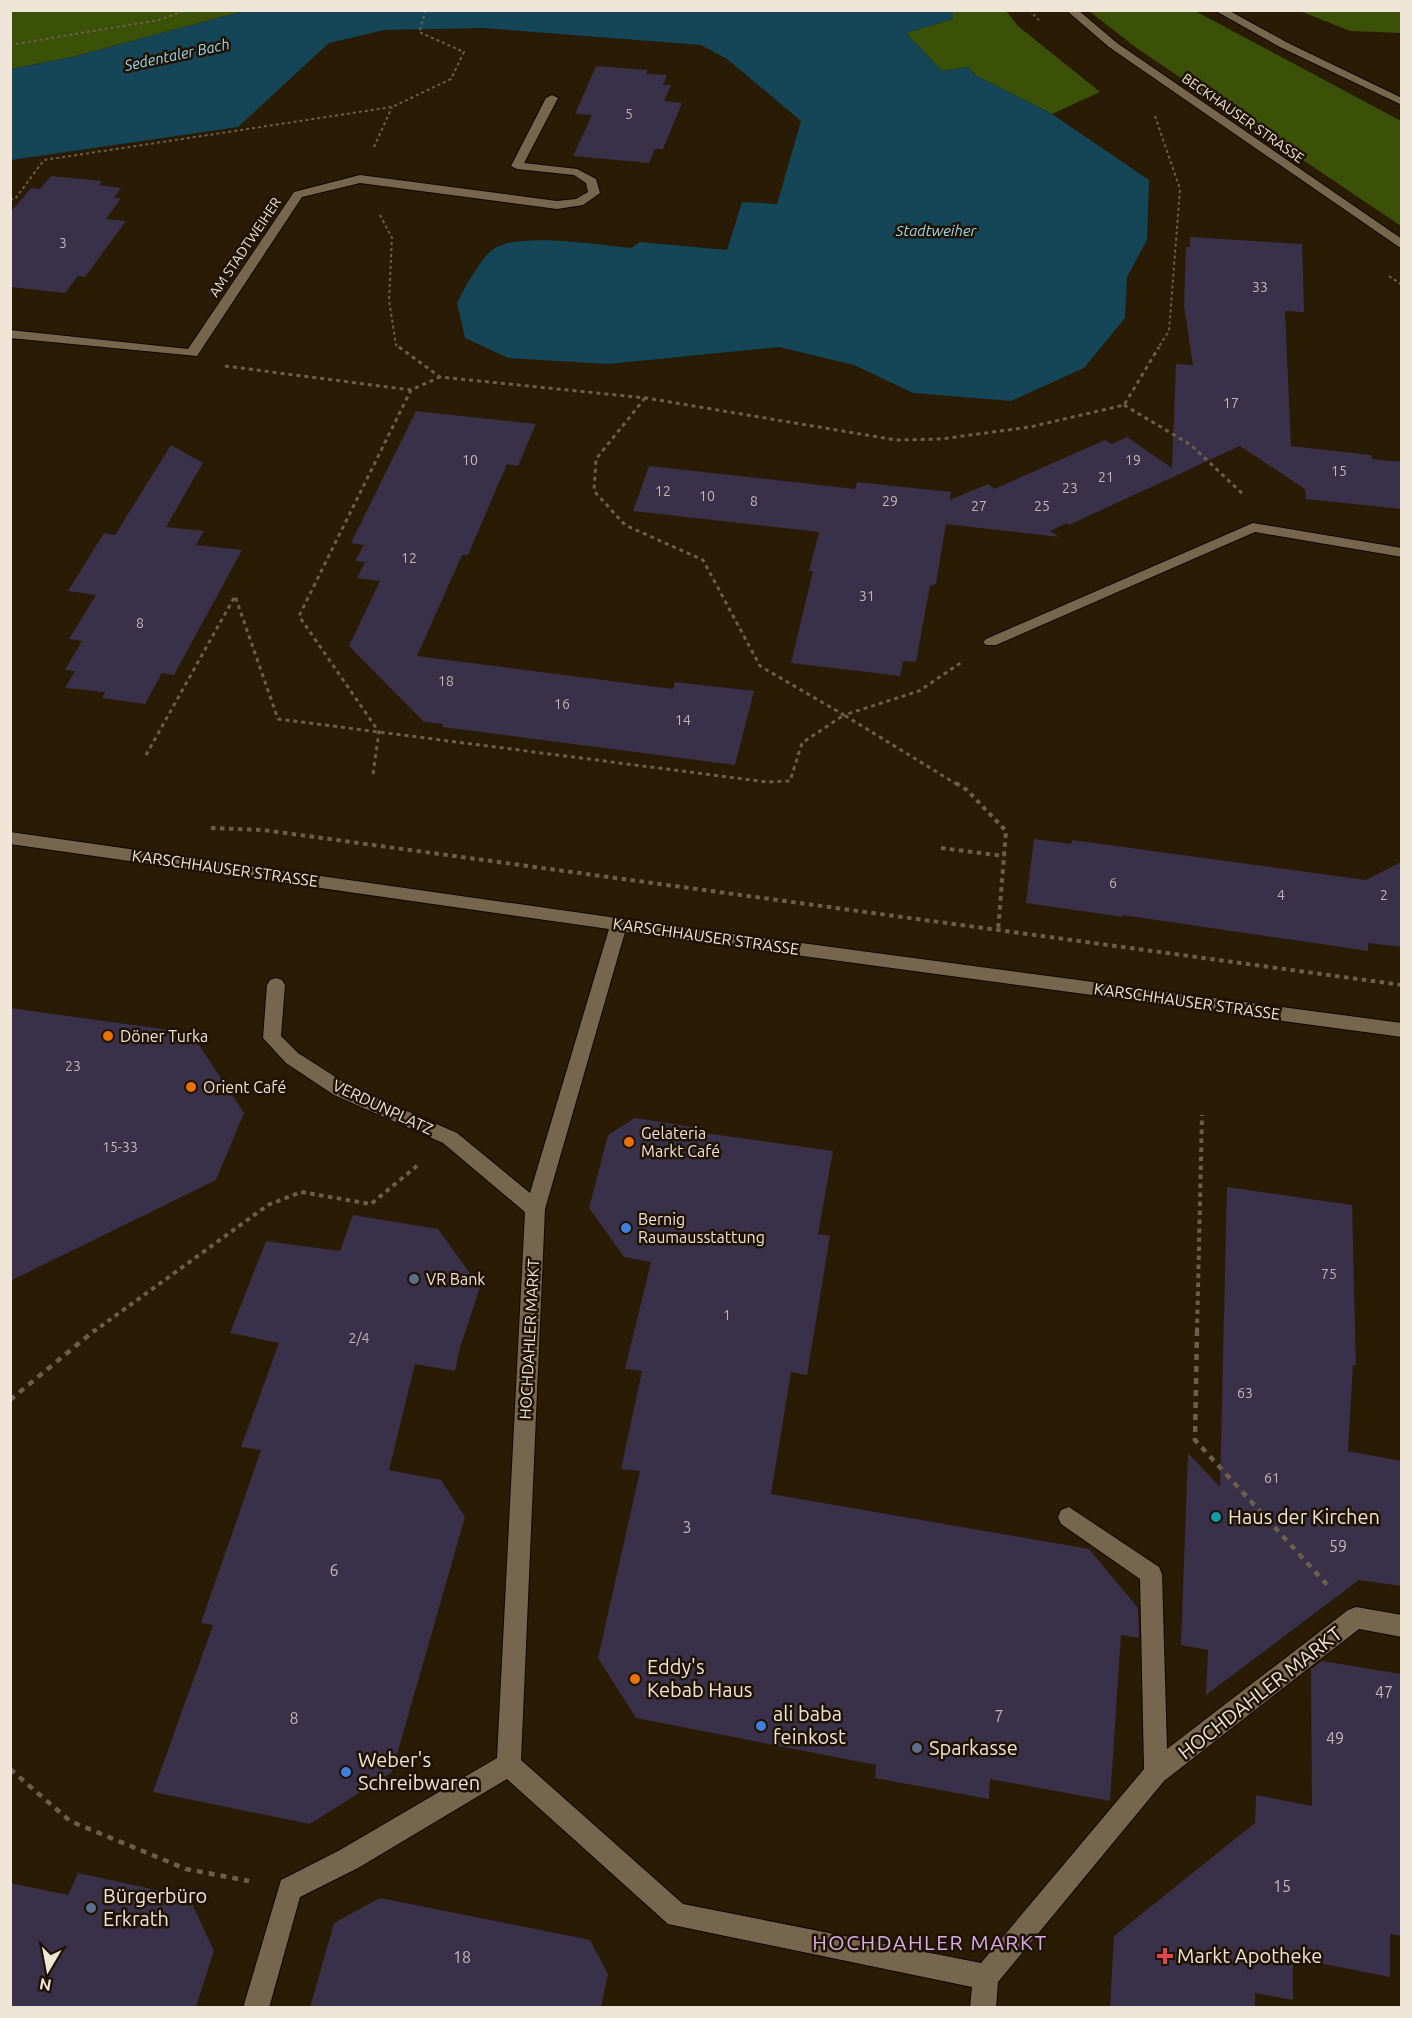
<svg xmlns="http://www.w3.org/2000/svg" width="1412" height="2018" font-family="Ubuntu,sans-serif">
	<style>
		.forest { fill: #3a5107 }
		.water { fill: #144657 }
		.building { fill: #393149 }
		.lines { fill: none; stroke-linecap: round; stroke-linejoin: round }
		.minor-casing { stroke: #110600; stroke-width: 2 }
		.path-far3 { stroke: #6b5f4b; stroke-width: 2; stroke-dasharray: 3 3; stroke-linecap: butt }
		.path-far2 { stroke: #6b5f4b; stroke-width: 3; stroke-dasharray: 4 4; stroke-linecap: butt }
		.path-far1 { stroke: #6b5f4b; stroke-width: 4; stroke-dasharray: 4.5 4.5; stroke-linecap: butt }
		.path { stroke: #6b5f4b; stroke-width: 4.5; stroke-dasharray: 6 6; stroke-linecap: butt }
		.minor { fill: #76664d; fill-rule: evenodd }
		.food-dot { fill: #e8710a; stroke: #1f1200; stroke-width: 2 }
		.shop-dot { fill: #3f7fe0; stroke: #1f1200; stroke-width: 2 }
		.service-dot { fill: #5c6f8a; stroke: #1f1200; stroke-width: 2 }
		.culture-dot { fill: #0f9aa8; stroke: #1f1200; stroke-width: 2 }
		.health-dot { fill: #e0444e; stroke: #1f1200; stroke-width: 2 }
		.labels { text-anchor: middle; stroke-width: 5; stroke-linejoin: round; paint-order: stroke }
		.number-label { font-size: 14px; fill: #c1b8b4 }
		.far-street-label { font-size: 14px; fill: #eee5d7; stroke: #1f1200 }
		.far-water-label { font-size: 15px; font-style: italic; fill: #97dbf5; stroke: #1f1200 }
		.street-label { font-size: 16px; fill: #eee5d7; stroke: #1f1200 }
		.poi-label { font-size: 16px; fill: #eee5d7; stroke: #1f1200; text-anchor: start }
		.near-number-label { font-size: 16px; fill: #c1b8b4 }
		.near-poi-label { font-size: 20px; fill: #eee5d7; stroke: #1f1200; text-anchor: start }
		.near-street-label { font-size: 20px; fill: #eee5d7; stroke: #1f1200 }
		.near-neighbourhood-label { font-size: 21px; letter-spacing: 1.5px; fill: #d9acec; stroke: #1f1200 }
	</style>
	<rect width="100%" height="100%" fill="#291b04"/>
	<g class="forest">
		<path d="M11,11H244L72,57L11,69Z"/>
		<path d="M953,11H1006L1018,26L1100,92L1052,114L975,75L968,67L942,71L906,33L953,19Z"/>
		<path d="M1089,11H1195L1401,121V226L1138,49Z"/>
		<path d="M1300,11H1401V33L1350,31Z"/>
	</g>
	<path class="water" d="M244,11H953V19L906,33L942,71L968,67L975,75L1052,114L1149,180L1147,240L1127,277L1125,318L1084,368L1011,401L913,393L854,365L779,347L608,364L508,358L465,338L457,303C465,288 482,254 497,247C526,233 598,245 631,248L640,242L727,250L742,202L777,204L801,121L727,59L701,45L483,28L384,30L329,43L238,127L11,160V69L72,57Z"/>
	<g class="building">
		<path d="M596,66L648,70L646,74L667,75L663,85H671L664,101L682,103L663,149H655L649,163L573,156L592,115L575,114Z"/>
		<path d="M51,176L102,181L99,185L121,188L114,198H121L106,219L126,221L85,277L78,276L65,293L10,287V213L31,188L40,189Z"/>
		<path d="M1190,237L1302,244L1304,312L1285,311L1291,446L1371,455L1372,459L1401,462V509L1306,499L1305,489L1240,446L1069,525L1067,523L1050,531L1059,537L946,524L936,584L930,586L916,662L903,661L900,676L791,663L813,571H809L819,532L633,511L649,466L855,489L857,482L951,492L950,500L988,484L994,489L1105,440L1112,444L1127,437L1172,468L1176,364L1193,365L1184,306L1186,247H1190Z"/>
		<path d="M416,411L536,424L518,466L507,464L468,555H462L417,656L673,689L675,682L754,691L735,765L442,727L443,724L424,722L349,646L380,581L357,578L365,562L355,561L364,545L351,543Z"/>
		<path d="M171,445L203,463L166,527L204,531L196,545L242,550L174,675L162,673L145,704L102,698L105,692L65,688L75,671L65,670L82,641L69,639L96,595L68,591L104,533L115,535Z"/>
		<path d="M1034,839L1071,844L1072,840L1366,880L1401,862V947L1368,943V951L1123,915V917L1026,903Z"/>
		<path d="M10,1008L191,1033L244,1113L216,1180L10,1281Z"/>
		<path d="M635,1118L698,1128L697,1132L833,1151L818,1234L830,1236L807,1375L791,1372L771,1494L1089,1549L1138,1608L1139,1638L1121,1635L1110,1801L990,1779L989,1799L875,1778L876,1765L636,1718L598,1658L640,1471L621,1469L642,1371L625,1369L651,1262L624,1257L589,1208L608,1135Z"/>
		<path d="M1227,1187L1352,1205L1356,1366L1353,1365L1348,1451L1401,1461V1586L1359,1580L1206,1695L1208,1650L1181,1645L1188,1453L1220,1487Z"/>
		<path d="M353,1215L438,1229L480,1287L460,1348L455,1371L415,1364L389,1470L441,1480L465,1517L392,1772L310,1824L153,1792L213,1625L201,1623L261,1450L241,1447L279,1343L230,1333L266,1241L340,1251Z"/>
		<path d="M1322,1661L1401,1674V1936L1390,1934V1977L1293,1958V2000L1255,1993V2007H1110L1114,1936L1255,1823L1256,1795L1312,1806L1311,1669Z"/>
		<path d="M78,1873L189,1897L214,1951L196,2007H10V1883L68,1895Z"/>
		<path d="M380,1898L590,1940L608,1974L601,2007H310L334,1923Z"/>
	</g>
	<g class="lines">
		<defs>
			<g id="minor">
				<path d="M1066,10H1078L1117,43L1402,239V249L1109,47Z"/>
				<path d="M1214,10H1228L1288,43L1402,98V105L1280,47Z"/>
				<path d="M552,95L558,98L524,163L577,169L596,179L600,193L583,205L557,209L360,183L302,197L197,356L10,338V330L188,349L294,192L360,175L557,201L576,199L588,192L586,183L574,175L517,169L511,166L546,98Z"/>
				<path d="M1253,523L1402,548V557L1255,532L996,645H986L983,642L986,639Z"/>
				<path d="M10,832L673,926L1402,1023V1037L625,932L545,1209L521,1760L683,1904L981,1963L1144,1769L1140,1579L1061,1524L1058,1517L1061,1510L1069,1507L1159,1567L1162,1574L1167,1749L1348,1610L1356,1607L1402,1615V1637L1359,1629L1164,1781L998,1982L996,2008H970L972,1987L668,1924L507,1779L358,1868L300,1897L269,2008H243L281,1880L340,1850L497,1758L525,1212L443,1143L334,1095L286,1063L263,1038L267,985L270,980L276,978L282,980L285,985L281,1036L298,1053L348,1085L457,1133L530,1193L609,929L10,844Z"/>
			</g>
		</defs>
		<use href="#minor" class="minor-casing"/>
		<g class="path-far3">
			<path d="M1029,10L1039,20"/>
			<path d="M10,45L159,20L187,10"/>
			<path d="M1155,116L1180,189L1169,331L1158,348"/>
			<path d="M374,147L392,107"/>
			<path d="M10,199H15L44,160L392,107L451,79L464,52L419,32L426,10"/>
			<path d="M380,215L392,238L389,300L396,345L401,348"/>
			<path d="M1389,276L1402,285"/>
		</g>
		<g class="path-far2">
			<path d="M399,347L440,377L646,398L896,440L941,439L1030,427L1124,405L1159,347"/>
			<path d="M225,366L411,390"/>
			<path d="M645,398L596,459L594,491L625,525L703,560L760,666L844,715L919,691L962,662"/>
			<path d="M1124,405L1191,445L1245,496"/>
			<path d="M146,755L235,596L278,719L767,782L790,781L802,743L844,715L958,785"/>
			<path d="M373,774L379,732L299,616L411,390L440,377"/>
		</g>
		<g class="path-far1">
			<path d="M956,783L967,790L1006,831L998,931"/>
			<path d="M211,828L263,830L1402,985"/>
			<path d="M941,848L1004,856"/>
			<path d="M93,1332L268,1205L301,1192L371,1204L418,1165"/>
			<path d="M1197,1332L1202,1115"/>
		</g>
		<g class="path">
			<path d="M1197,1330L1195,1440L1330,1588"/>
			<path d="M10,1400L95,1330"/>
			<path d="M10,1769L70,1821L186,1869L249,1881"/>
		</g>
		<use href="#minor" class="minor"/>
	</g>
	<g class="food-dot">
		<circle cx="108" cy="1036" r="6"/>
		<circle cx="191" cy="1087" r="6"/>
		<circle cx="629" cy="1142" r="6"/>
		<circle cx="635" cy="1679" r="6"/>
	</g>
	<g class="shop-dot">
		<circle cx="626" cy="1228" r="6"/>
		<circle cx="761" cy="1726" r="6"/>
		<circle cx="346" cy="1772" r="6"/>
	</g>
	<g class="service-dot">
		<circle cx="414" cy="1279" r="6"/>
		<circle cx="917" cy="1748" r="6"/>
		<circle cx="91" cy="1908" r="6"/>
	</g>
	<circle class="culture-dot" cx="1216" cy="1517" r="6"/>
	<path class="health-dot" d="M1162 1947h6v6h6v6h-6v6h-6v-6h-6v-6h6z"/>
	<g class="labels">
		<g class="number-label">
			<text x="629" y="119">5</text>
			<text x="63" y="248">3</text>
			<text x="1260" y="292">33</text>
			<text x="1231" y="408">17</text>
			<text x="470" y="465">10</text>
			<text x="1133" y="465">19</text>
			<text x="1339" y="476">15</text>
			<text x="1106" y="482">21</text>
			<text x="1070" y="493">23</text>
			<text x="663" y="496">12</text>
			<text x="707" y="501">10</text>
			<text x="754" y="506">8</text>
			<text x="890" y="506">29</text>
			<text x="979" y="511">27</text>
			<text x="1042" y="511">25</text>
			<text x="409" y="563">12</text>
			<text x="867" y="601">31</text>
			<text x="140" y="628">8</text>
			<text x="446" y="686">18</text>
			<text x="562" y="709">16</text>
			<text x="683" y="725">14</text>
			<text x="1113" y="888">6</text>
			<text x="1281" y="900">4</text>
			<text x="1384" y="900">2</text>
			<text x="73" y="1071">23</text>
			<text x="120" y="1152">15-33</text>
			<text x="1329" y="1279">75</text>
			<text x="727" y="1320">1</text>
			<text x="359" y="1343">2/4</text>
			<text x="1245" y="1398">63</text>
			<text x="1272" y="1483">61</text>
		</g>
		<g class="far-street-label">
			<text transform="translate(1243 118) rotate(35)" y="5">BECKHAUSER STRASSE</text>
			<text transform="translate(245 247) rotate(-56)" y="5">AM STADTWEIHER</text>
		</g>
		<g class="far-water-label">
			<text transform="translate(177 55) rotate(-12)" y="5">Sedentaler Bach</text>
			<text x="936" y="236">Stadtweiher</text>
		</g>
		<g class="street-label">
			<text transform="translate(225 868) rotate(8)" y="6">KARSCHHAUSER STRASSE</text>
			<text transform="translate(706 936) rotate(8)" y="6">KARSCHHAUSER STRASSE</text>
			<text transform="translate(1187 1001) rotate(8)" y="6">KARSCHHAUSER STRASSE</text>
			<text transform="translate(383 1107) rotate(25)" y="6">VERDUNPLATZ</text>
			<text transform="translate(529 1339) rotate(-87)" y="6">HOCHDAHLER MARKT</text>
		</g>
		<g class="poi-label">
			<text x="120" y="1042">Döner Turka</text>
			<text x="203" y="1093">Orient Café</text>
			<text x="641" y="1139">Gelateria<tspan x="641" dy="18">Markt Café</tspan></text>
			<text x="638" y="1225">Bernig<tspan x="638" dy="18">Raumausstattung</tspan></text>
			<text x="426" y="1285">VR Bank</text>
		</g>
		<g class="near-number-label">
			<text x="687" y="1533">3</text>
			<text x="1338" y="1552">59</text>
			<text x="334" y="1576">6</text>
			<text x="1384" y="1698">47</text>
			<text x="999" y="1722">7</text>
			<text x="294" y="1724">8</text>
			<text x="1335" y="1744">49</text>
			<text x="1282" y="1892">15</text>
			<text x="462" y="1963">18</text>
		</g>
		<g class="near-poi-label">
			<text x="1228" y="1524">Haus der Kirchen</text>
			<text x="647" y="1674">Eddy's<tspan x="647" dy="23">Kebab Haus</tspan></text>
			<text x="773" y="1721">ali baba<tspan x="773" dy="23">feinkost</tspan></text>
			<text x="929" y="1755">Sparkasse</text>
			<text x="358" y="1767">Weber's<tspan x="358" dy="23">Schreibwaren</tspan></text>
			<text x="103" y="1903">Bürgerbüro<tspan x="103" dy="23">Erkrath</tspan></text>
			<text x="1177" y="1963">Markt Apotheke</text>
		</g>
		<g class="near-street-label">
			<text transform="translate(1260 1693) rotate(-38)" y="7">HOCHDAHLER MARKT</text>
		</g>
		<g class="near-neighbourhood-label">
			<text x="930" y="1950">HOCHDAHLER MARKT</text>
		</g>
	</g>
	<rect width="1412" height="2018" fill="none" stroke="#eee5d7" stroke-width="24"/>
	<g transform="translate(48 1970) rotate(190)" stroke="#1f1200" stroke-width="4.5" paint-order="stroke">
	<path d="M0-4.5L10 22L0 15L-10 22Z" fill="#eee5d7"/>
	<text y="-9" font-size="16" font-weight="bold" text-anchor="middle" fill="#eee5d7">N</text>
	</g>
</svg>
